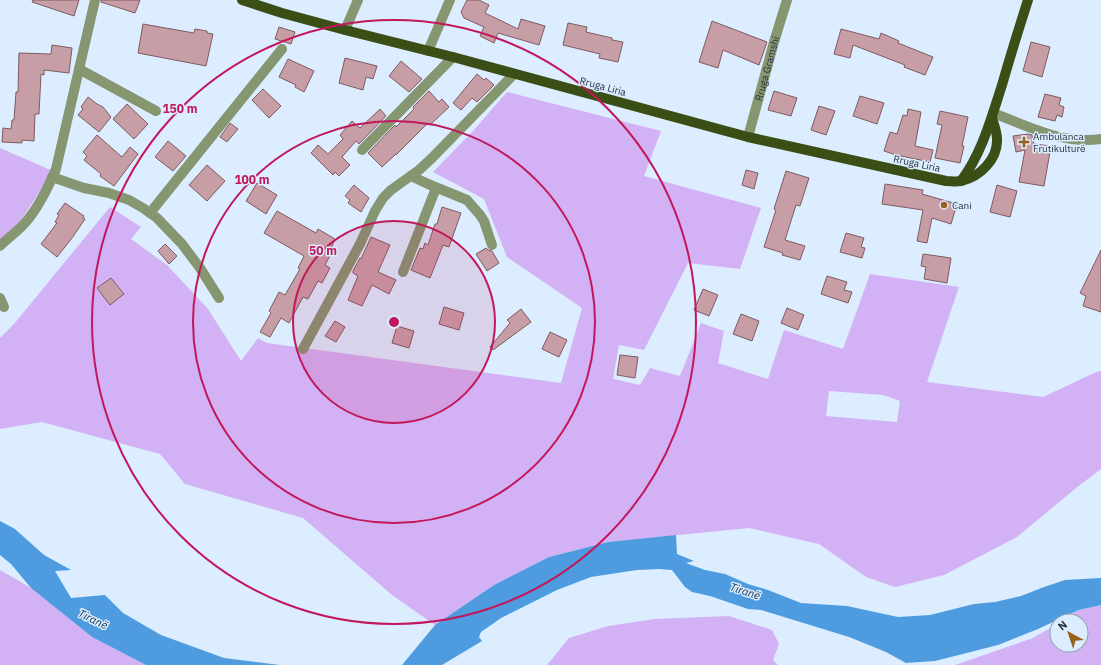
<svg xmlns="http://www.w3.org/2000/svg" width="1101" height="665" font-family="'IBM Plex Sans',sans-serif">
	<style>
		.green { fill: #d3b1f5; fill-rule: evenodd }
		.water { fill: #4e9cdf }
		.building { fill: #c89ea6; stroke: #7f5a61 }
		.lines { fill: none; stroke-linecap: round; stroke-linejoin: round }
		.minor { stroke: #869671; stroke-width: 10 }
		.major { stroke: #3a4e15; stroke-width: 10 }
		.ring { fill: none; stroke: #c2185b; stroke-width: 2 }
		.poi-dot { fill: #98611b; stroke: #dbedfe; stroke-width: 1.5 }
		.labels { text-anchor: middle; stroke-width: 3; stroke-linejoin: round; paint-order: stroke }
		.street-label { font-size: 10px; fill: #28333e; stroke: #dbedfe }
		.poi-label { font-size: 10px; fill: #28333e; stroke: #dbedfe; text-anchor: start }
		.water-label { font-size: 11px; font-style: italic; fill: #0f304b; stroke: #dbedfe }
		.centre { fill: #c2185b; stroke: #dbedfe; stroke-width: 2 }
		.ring-label { font-size: 12px; text-anchor: middle; font-weight: bold; fill: #c2185b; stroke: #dbedfe; stroke-width: 3; stroke-linejoin: round; paint-order: stroke }
	</style>
	<rect width="100%" height="100%" fill="#dbedfe"/>
	<g class="green">
		<path d="M507,92L661,131L644,176L761,208L740,269L688,263L644,350L619,345L613,379L640,385L650,368L680,376L701,323L724,331L718,363L768,379L784,330L843,349L870,274L959,287L927,382L1043,397L1096,372L1101,371V469L1076,488L1017,537L944,575L895,587L866,577L819,544L749,528L608,542L549,557L494,585L435,625L392,595L303,518L185,484L160,454L42,422L0,429V338L14,324L110,207L141,227L131,239L167,265L208,309L241,361L258,338L267,343L561,383L582,308L507,257L484,199L433,172L473,131ZM829,391L883,395L900,401L897,422L826,416Z"/>
		<path d="M0,148L53,171L10,237L0,246Z"/>
		<path d="M0,570L31,588L92,637L146,665H0Z"/>
		<path d="M1101,605V665H955L1033,638L1057,624V645H1081V621H1061L1079,610Z"/>
		<path d="M729,616L772,630L779,644L773,660L778,665H547L569,638L608,626L655,619Z"/>
	</g>
	<g class="water">
		<path d="M0,521L15,529L44,555L71,570L55,571L71,598L105,595L123,613L161,635L224,658L280,665H146L92,637L31,588L11,564L0,555Z"/>
		<path d="M676,535L677,554L694,561L686,563L705,570L725,574L748,584L768,590L801,603L847,606L898,617L930,615L974,604L995,602L1021,596L1044,587L1065,580L1101,578V605L1079,610L1038,629L998,645L935,661L906,663L886,652L849,637L761,610L748,609L710,596L692,592L685,587L672,570L659,569L637,570L591,577L557,590L501,618L481,632L479,637L482,641L442,665H402L435,625L494,585L549,557L608,542Z"/>
	</g>
	<g class="building">
		<path d="M33,0H79L74,16L32,2Z"/>
		<path d="M101,0H140L135,13L101,2Z"/>
		<path d="M467,0H479L489,5L485,13L518,29L521,19L545,26L539,45L498,33L494,43L480,36L484,27L464,18L461,12Z"/>
		<path d="M712,21L767,42L759,65L723,50L718,68L699,62Z"/>
		<path d="M568,23L587,27L586,32L612,38V40L623,42L618,62L599,58L600,54L563,45Z"/>
		<path d="M143,24L194,33L195,29L207,31V33L213,34L206,66L138,53Z"/>
		<path d="M279,27L295,32L291,44L275,39Z"/>
		<path d="M841,29L879,39L881,33L899,41L898,43L933,57L925,75L904,67L905,65L853,45L850,58L834,54Z"/>
		<path d="M1031,42L1050,47L1042,77L1023,71Z"/>
		<path d="M52,45L72,48L69,73L44,70V75L41,74L39,114H35L34,141L22,140V143L2,142L3,128L11,129L12,120H14L16,92H18L19,53L51,54Z"/>
		<path d="M345,58L377,66L373,79L366,77L363,90L339,83Z"/>
		<path d="M288,59L314,71L304,92L295,87L296,85L279,77Z"/>
		<path d="M401,61L422,79L409,92L389,76Z"/>
		<path d="M477,74L484,80L486,78L494,85L477,102L472,98L461,110L453,103Z"/>
		<path d="M263,89L281,106L269,118L252,100Z"/>
		<path d="M429,91L439,102L442,99L449,107L430,125L428,123L396,155V154L382,167L368,153L395,125L396,127L414,109L413,107Z"/>
		<path d="M774,91L797,98L791,116L768,110Z"/>
		<path d="M1045,94L1061,98L1059,105L1064,107L1062,117L1057,115L1055,121L1038,117Z"/>
		<path d="M860,96L884,103L877,124L853,116Z"/>
		<path d="M88,97L97,104L103,107L111,117L99,132L78,115L83,109L81,107Z"/>
		<path d="M127,104L148,124L134,139L113,119Z"/>
		<path d="M819,106L835,111L826,135L811,130Z"/>
		<path d="M380,109L386,116L359,144L356,141L342,157L350,165L339,176L335,172L333,175L311,153L318,145L328,154L343,139L340,135L352,121L360,128Z"/>
		<path d="M908,109L921,112L915,146L933,150L930,162L896,155L884,151L890,132L897,134L903,115L907,116Z"/>
		<path d="M940,111L968,117L962,146H964L960,163L935,158L942,125L937,124Z"/>
		<path d="M230,123L238,129L227,142L220,137Z"/>
		<path d="M1028,134L1032,135L1034,144L1051,146L1044,186L1019,182L1025,150L1016,152L1013,136Z"/>
		<path d="M97,135L122,157L130,147L138,154L114,186L100,176L101,174L84,160L87,156L83,152Z"/>
		<path d="M168,141L186,156L173,171L155,157Z"/>
		<path d="M207,165L225,181L207,201L189,185Z"/>
		<path d="M746,170L758,173L754,189L742,185Z"/>
		<path d="M786,171L809,178L800,206L796,205L785,240L805,246L800,260L782,255L783,253L764,247L776,210L774,209Z"/>
		<path d="M257,183L277,195L266,214L246,201Z"/>
		<path d="M885,184L923,190L922,194L957,204L951,224L932,218L927,243L917,241L923,210L882,204Z"/>
		<path d="M354,185L369,198L361,212L348,203L350,200L345,196Z"/>
		<path d="M997,185L1017,191L1010,217L990,212Z"/>
		<path d="M65,203L84,216L83,218L85,219L72,238L57,257L41,244L57,223L55,222L59,215L57,214Z"/>
		<path d="M442,207L461,213L449,247L443,245L430,278L411,270L420,248L423,249L425,243L428,245L435,224H437Z"/>
		<path d="M277,211L316,233L318,229L335,239L332,246L333,250L325,265L330,268L322,283L318,281L308,299L303,297L289,323L281,318L270,337L260,332L271,313L269,311L279,292L285,295L300,269L298,268L304,256L264,233Z"/>
		<path d="M846,233L864,238L861,247L865,248L862,258L840,252Z"/>
		<path d="M371,237L390,245L378,272L396,280L389,294L372,285L362,306L348,300L358,276L353,273V271L360,258L361,259Z"/>
		<path d="M165,244L177,256L169,264L158,251Z"/>
		<path d="M486,248L488,250L492,251L499,263L487,271L476,254Z"/>
		<path d="M1101,250V312L1083,306L1086,296L1080,293Z"/>
		<path d="M923,254L951,258L947,283L924,279L926,267L921,266Z"/>
		<path d="M827,276L847,282L844,290L852,292L848,303L821,294Z"/>
		<path d="M111,278L124,294L110,305L97,288Z"/>
		<path d="M703,289L718,295L709,316L694,310Z"/>
		<path d="M444,307L464,313L459,330L439,324Z"/>
		<path d="M787,308L804,315L798,330L781,323Z"/>
		<path d="M521,309L531,322L493,350L490,347L510,323L507,320Z"/>
		<path d="M741,314L759,321L752,341L733,334Z"/>
		<path d="M335,321L345,327L336,342L325,336Z"/>
		<path d="M397,326L414,331L409,348L392,343Z"/>
		<path d="M550,332L567,340L559,357L542,349Z"/>
		<path d="M620,355L638,357L635,378L617,375Z"/>
	</g>
	<g class="lines">
		<g class="minor">
			<path d="M345,30L358,0"/>
			<path d="M428,51L450,0"/>
			<path d="M79,69L156,111"/>
			<path d="M993,113C1028,126 1063,145 1101,139"/>
			<path id="s1" d="M748,137L774,42L787,0"/>
			<path d="M362,150L453,57"/>
			<path d="M411,176L428,184L467,200L480,215L484,221L492,245"/>
			<path d="M52,177L84,188L109,193L129,200L143,208L157,218L182,244L200,268L219,298"/>
			<path d="M150,213L282,49"/>
			<path d="M0,246C8,238 18,231 25,223C39,207 48,188 56,169L95,0"/>
			<path d="M403,272L436,188"/>
			<path d="M0,298L4,307"/>
			<path d="M303,349L360,244L375,211L383,198L391,190L419,170L432,158L514,74"/>
		</g>
		<g class="major">
			<path d="M242,0L282,13L345,30L453,57L748,137L946,181C951,181 956,182 961,181C980,177 998,159 997,139C997,132 994,125 992,118"/>
			<path d="M961,181C982,153 991,119 1002,85C1010,57 1019,28 1028,0"/>
		</g>
	</g>
	<circle cx="394" cy="322" r="101" fill="#c2185b" fill-opacity=".12"/>
	<g class="ring">
		<circle cx="394" cy="322" r="101"/>
		<circle cx="394" cy="322" r="201"/>
		<circle cx="394" cy="322" r="302"/>
	</g>
	<g class="poi-dot">
		<path d="M1022 136h4v4h4v4h-4v4h-4v-4h-4v-4h4z"/>
		<circle cx="944" cy="205" r="4"/>
	</g>
	<g class="labels">
		<g class="street-label">
			<text dy="4" stroke="none"><textPath href="#s1" startOffset="71">Rruga Gramshi</textPath></text>
			<text transform="translate(603 86) rotate(15)" y="4">Rruga Liria</text>
			<text transform="translate(917 163) rotate(12)" y="4">Rruga Liria</text>
		</g>
		<g class="poi-label">
			<text x="1033" y="140">Ambulanca<tspan x="1033" dy="12">Frutikulturë</tspan></text>
			<text x="952" y="209">Cani</text>
		</g>
		<g class="water-label">
			<text transform="translate(745 591) rotate(18)" y="4">Tiranë</text>
			<text transform="translate(93 619) rotate(26)" y="4">Tiranë</text>
		</g>
	</g>
	<circle cx="394" cy="322" r="6" class="centre"/>
	<g class="ring-label">
		<text x="180" y="113">150 m</text>
		<text x="252" y="184">100 m</text>
		<text x="323" y="255">50 m</text>
	</g>
	<g transform="translate(1069 633) rotate(320)"><circle r="19" fill="#dbedfe" stroke="#93a3b1"/>
	<path d="M0-3L7 15L0 10L-7 15Z" fill="#98611b"/>
	<text y="-6" font-size="11" font-weight="bold" text-anchor="middle" fill="#28333e">N</text>
	</g>
</svg>
